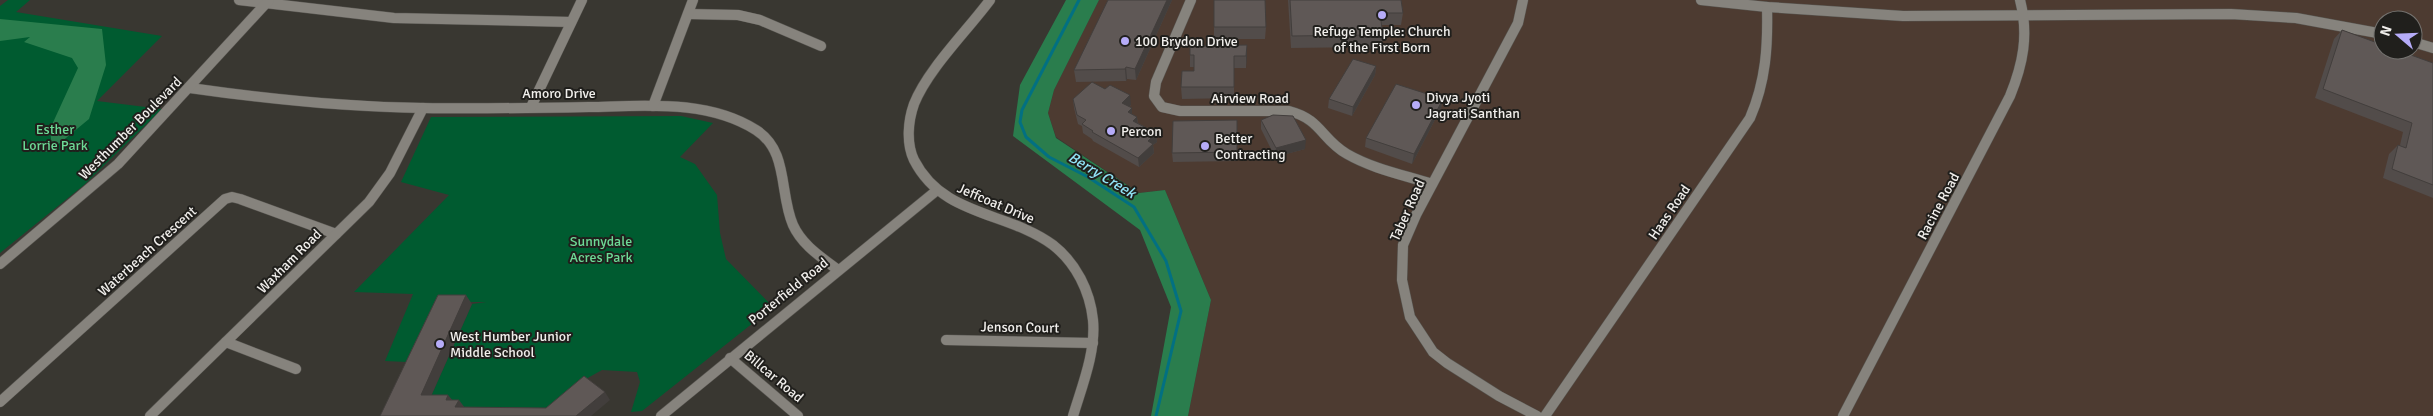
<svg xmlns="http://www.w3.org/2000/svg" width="2433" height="416" font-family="Signika,sans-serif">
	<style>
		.industrial { fill: #4d3b31; fill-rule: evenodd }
		.green { fill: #005b30 }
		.forest { fill: #2a7d4d }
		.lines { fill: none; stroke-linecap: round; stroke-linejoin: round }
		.stream { stroke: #027082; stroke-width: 3 }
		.minor-casing { stroke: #575550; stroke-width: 11 }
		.minor { stroke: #86837d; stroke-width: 10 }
		.wall { fill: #524c4a }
		.shaded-wall { fill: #423e3c }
		.building { fill: #5f5856; stroke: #423e3c }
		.poi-dot { fill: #b6acf8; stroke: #201f1c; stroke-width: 2 }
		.labels { text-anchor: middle; stroke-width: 4; stroke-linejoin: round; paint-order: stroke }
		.poi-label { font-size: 14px; fill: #f1efec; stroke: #201f1c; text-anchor: start }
		.street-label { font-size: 14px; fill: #f1efec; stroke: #201f1c }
		.park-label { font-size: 14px; fill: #6dda96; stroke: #201f1c }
		.water-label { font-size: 15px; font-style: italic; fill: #92e4f7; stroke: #201f1c }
	</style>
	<rect width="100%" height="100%" fill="#393731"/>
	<path class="industrial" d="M1099,0H2433V416H1188L1211,300L1165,190L1139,193L1056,137L1048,113L1054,90ZM2383,20H2413V50H2383Z"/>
	<g class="green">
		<path d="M8,0H30L16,12L162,36L97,101L162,109L84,185L0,253V6Z"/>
		<path d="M681,116L713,123L680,157L695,164L717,195L720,233L726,259L773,307L642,411L631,412L640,382L637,372L602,370L584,380L552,416L462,415L428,403L472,304L486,302H440L407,362L385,361L413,294L354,292L449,195L401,182L431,117Z"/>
	</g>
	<g class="forest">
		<path d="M1066,0H1099L1054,90L1048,113L1056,138L1139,193L1165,190L1211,300L1188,416H1151L1171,307L1140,230L1013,136L1020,85Z"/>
		<path d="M0,19L102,29L106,65L89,119L49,152L40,151L51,139L50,129L78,68L72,58L24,42L30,37L0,41Z"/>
	</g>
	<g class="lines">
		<path class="stream" d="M1079,0L1022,110L1020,122L1026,137L1049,157L1088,177L1134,207L1166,261L1181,311L1156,416"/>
		<defs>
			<g id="minor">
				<path d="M239,0L394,18L571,22"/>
				<path d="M990,0C967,31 928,69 914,104C908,121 906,143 914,160C943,217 1007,211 1053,245C1076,263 1090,291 1093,320C1096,352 1082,386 1073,416"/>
				<path d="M1191,0L1156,82L1154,96L1162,107L1180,111H1289C1321,119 1322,140 1347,154C1373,169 1404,175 1432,184"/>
				<path d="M1523,0L1518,23L1416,215L1403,245L1402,280L1410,317L1433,352L1447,363L1499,396L1537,416"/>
				<path d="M1701,0L1767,7L1903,16L2231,14L2296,18L2383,34"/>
				<path d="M688,14L738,15L760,20L821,46"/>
				<path d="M2413,42L2433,48"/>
				<path d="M190,88C267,99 345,107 423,108C479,109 534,108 589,107C644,106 707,99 756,130C789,151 779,193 793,225C802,245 821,257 838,270"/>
				<path d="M653,106L693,0"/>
				<path d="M531,107L582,0"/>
				<path d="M0,264L118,164L269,0"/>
				<path d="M946,340L1093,343"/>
				<path d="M226,342L296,369"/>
				<path d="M730,358L798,416"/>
				<path d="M0,402L225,199L232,197L240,199L336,234"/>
				<path d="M150,416L369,202L390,173L423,108"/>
				<path d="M661,416L936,191"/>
				<path d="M1545,416L1750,118C1766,81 1768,46 1767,7"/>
				<path d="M1843,416L2010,96C2023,64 2029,35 2020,0"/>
			</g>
		</defs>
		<use href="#minor" class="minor-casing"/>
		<use href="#minor" class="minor"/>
	</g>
	<g class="wall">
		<path d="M1108,0H1172L1136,80L1127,79L1126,81L1076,82L1074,70Z"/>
		<path d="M1214,0L1266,27L1265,39H1214Z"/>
		<path d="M1288,0H1401L1403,13L1401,25H1382L1383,37L1382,49H1369L1368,47L1291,48Z"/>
		<path d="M2342,30L2433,63V198L2383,178L2389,154L2398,145H2400L2403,132L2315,98L2334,39Z"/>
		<path d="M1247,45L1246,68H1234V98L1182,99L1181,87L1194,71V67H1190V46Z"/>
		<path d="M1376,66L1375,75L1352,116L1328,108L1329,99Z"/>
		<path d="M1073,99L1131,105L1129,107L1132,108V114L1137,117L1138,123L1156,133L1157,142L1153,145L1154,153L1139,167L1093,141L1092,139L1083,133L1082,126L1078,124L1074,108Z"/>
		<path d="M1443,99L1441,108L1412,164L1365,147L1366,138Z"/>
		<path d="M1261,120L1305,149L1275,157L1261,129Z"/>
		<path d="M1237,152V161L1173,162L1172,153Z"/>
	</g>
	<g class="shaded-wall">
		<path d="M1167,0H1172L1136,80L1135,69Z"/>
		<path d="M1247,45V57L1246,68V56Z"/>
		<path d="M1376,66L1375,75L1352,116L1353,107Z"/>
		<path d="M1126,67L1127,79L1126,81L1125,69Z"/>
		<path d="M1130,95L1131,105L1123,112L1122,103Z"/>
		<path d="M1443,99L1441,108L1412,164L1414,154Z"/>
		<path d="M1132,108V117L1128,112Z"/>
		<path d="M1137,117L1138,126L1133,121Z"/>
		<path d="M1156,133L1157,142L1153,145L1154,153L1139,167L1138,158L1148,141Z"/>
		<path d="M1306,140L1305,149L1275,157L1276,148Z"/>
		<path d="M466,295L472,304L428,403L421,395Z"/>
		<path d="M605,392L610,400L591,416H576Z"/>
		<path d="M448,395L455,403L446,400Z"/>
		<path d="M459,400L465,408L455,407Z"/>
	</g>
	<g class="building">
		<path d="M1108,0H1167L1135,69L1126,67L1125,69L1074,70Z"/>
		<path d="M1214,0H1265L1266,27H1214Z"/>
		<path d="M1290,0H1401L1403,13H1380L1383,37H1370V35L1292,36Z"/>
		<path d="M2342,30L2383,45V50H2397L2433,63V185L2392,169L2398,145L2406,148L2412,123L2323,89Z"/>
		<path d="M1247,45L1246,56H1234V87H1181L1182,71H1194V55H1190V46Z"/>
		<path d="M1353,59L1376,66L1353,107L1329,99Z"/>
		<path d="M1092,82L1105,89L1110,85L1130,95L1122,103L1132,108L1128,112L1137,117L1133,121L1156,133L1148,141L1153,144L1138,158L1092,132L1093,131L1082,124L1086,120L1077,115L1073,99Z"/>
		<path d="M1396,84L1443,99L1414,154L1366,138Z"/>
		<path d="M1273,115L1293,116L1306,140L1276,148L1261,120Z"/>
		<path d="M1237,120V152L1172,153L1173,121Z"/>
		<path d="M438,295H466L421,395H448L446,400H459L455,407L546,408L584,376L605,392L576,416H380Z"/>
	</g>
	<g class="poi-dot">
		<circle cx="1382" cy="15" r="5"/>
		<circle cx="1125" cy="41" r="5"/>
		<circle cx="1416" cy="105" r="5"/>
		<circle cx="1111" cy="131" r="5"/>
		<circle cx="1205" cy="146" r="5"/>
		<circle cx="440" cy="344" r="5"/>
	</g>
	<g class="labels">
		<g class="poi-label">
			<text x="1382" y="36" text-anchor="middle">Refuge Temple: Church<tspan x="1382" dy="16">of the First Born</tspan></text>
			<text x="1135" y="46">100 Brydon Drive</text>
			<text x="1426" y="102">Divya Jyoti<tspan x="1426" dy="16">Jagrati Santhan</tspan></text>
			<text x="1121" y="136">Percon</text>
			<text x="1215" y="143">Better<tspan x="1215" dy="16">Contracting</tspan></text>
			<text x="450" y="341">West Humber Junior<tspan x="450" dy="16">Middle School</tspan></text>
		</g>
		<g class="street-label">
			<text x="559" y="98">Amoro Drive</text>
			<text x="1250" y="103">Airview Road</text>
			<text transform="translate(130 128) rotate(-45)" y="5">Westhumber Boulevard</text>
			<text transform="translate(996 203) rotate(23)" y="5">Jeffcoat Drive</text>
			<text transform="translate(1938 206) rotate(-62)" y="5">Racine Road</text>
			<text transform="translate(1407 210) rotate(-66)" y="5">Taber Road</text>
			<text transform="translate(1669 212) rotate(-56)" y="5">Haas Road</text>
			<text transform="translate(147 251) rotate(-42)" y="5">Waterbeach Crescent</text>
			<text transform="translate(289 261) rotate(-45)" y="5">Waxham Road</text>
			<text transform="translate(788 291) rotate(-39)" y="5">Porterfield Road</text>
			<text transform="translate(1020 327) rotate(1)" y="5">Jenson Court</text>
			<text transform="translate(774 376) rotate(40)" y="5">Billcar Road</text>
		</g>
		<g class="park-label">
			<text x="55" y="134">Esther<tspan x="55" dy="16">Lorrie Park</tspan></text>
			<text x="601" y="246">Sunnydale<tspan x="601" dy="16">Acres Park</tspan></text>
		</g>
		<g class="water-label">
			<text transform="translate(1102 175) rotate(31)" y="5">Berry Creek</text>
		</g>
	</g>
	<g transform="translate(2398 35) rotate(289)"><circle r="24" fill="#201f1c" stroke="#74726f"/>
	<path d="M0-4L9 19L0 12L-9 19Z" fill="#b6acf8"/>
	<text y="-8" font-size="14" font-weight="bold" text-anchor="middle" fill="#f1efec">N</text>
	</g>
</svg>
